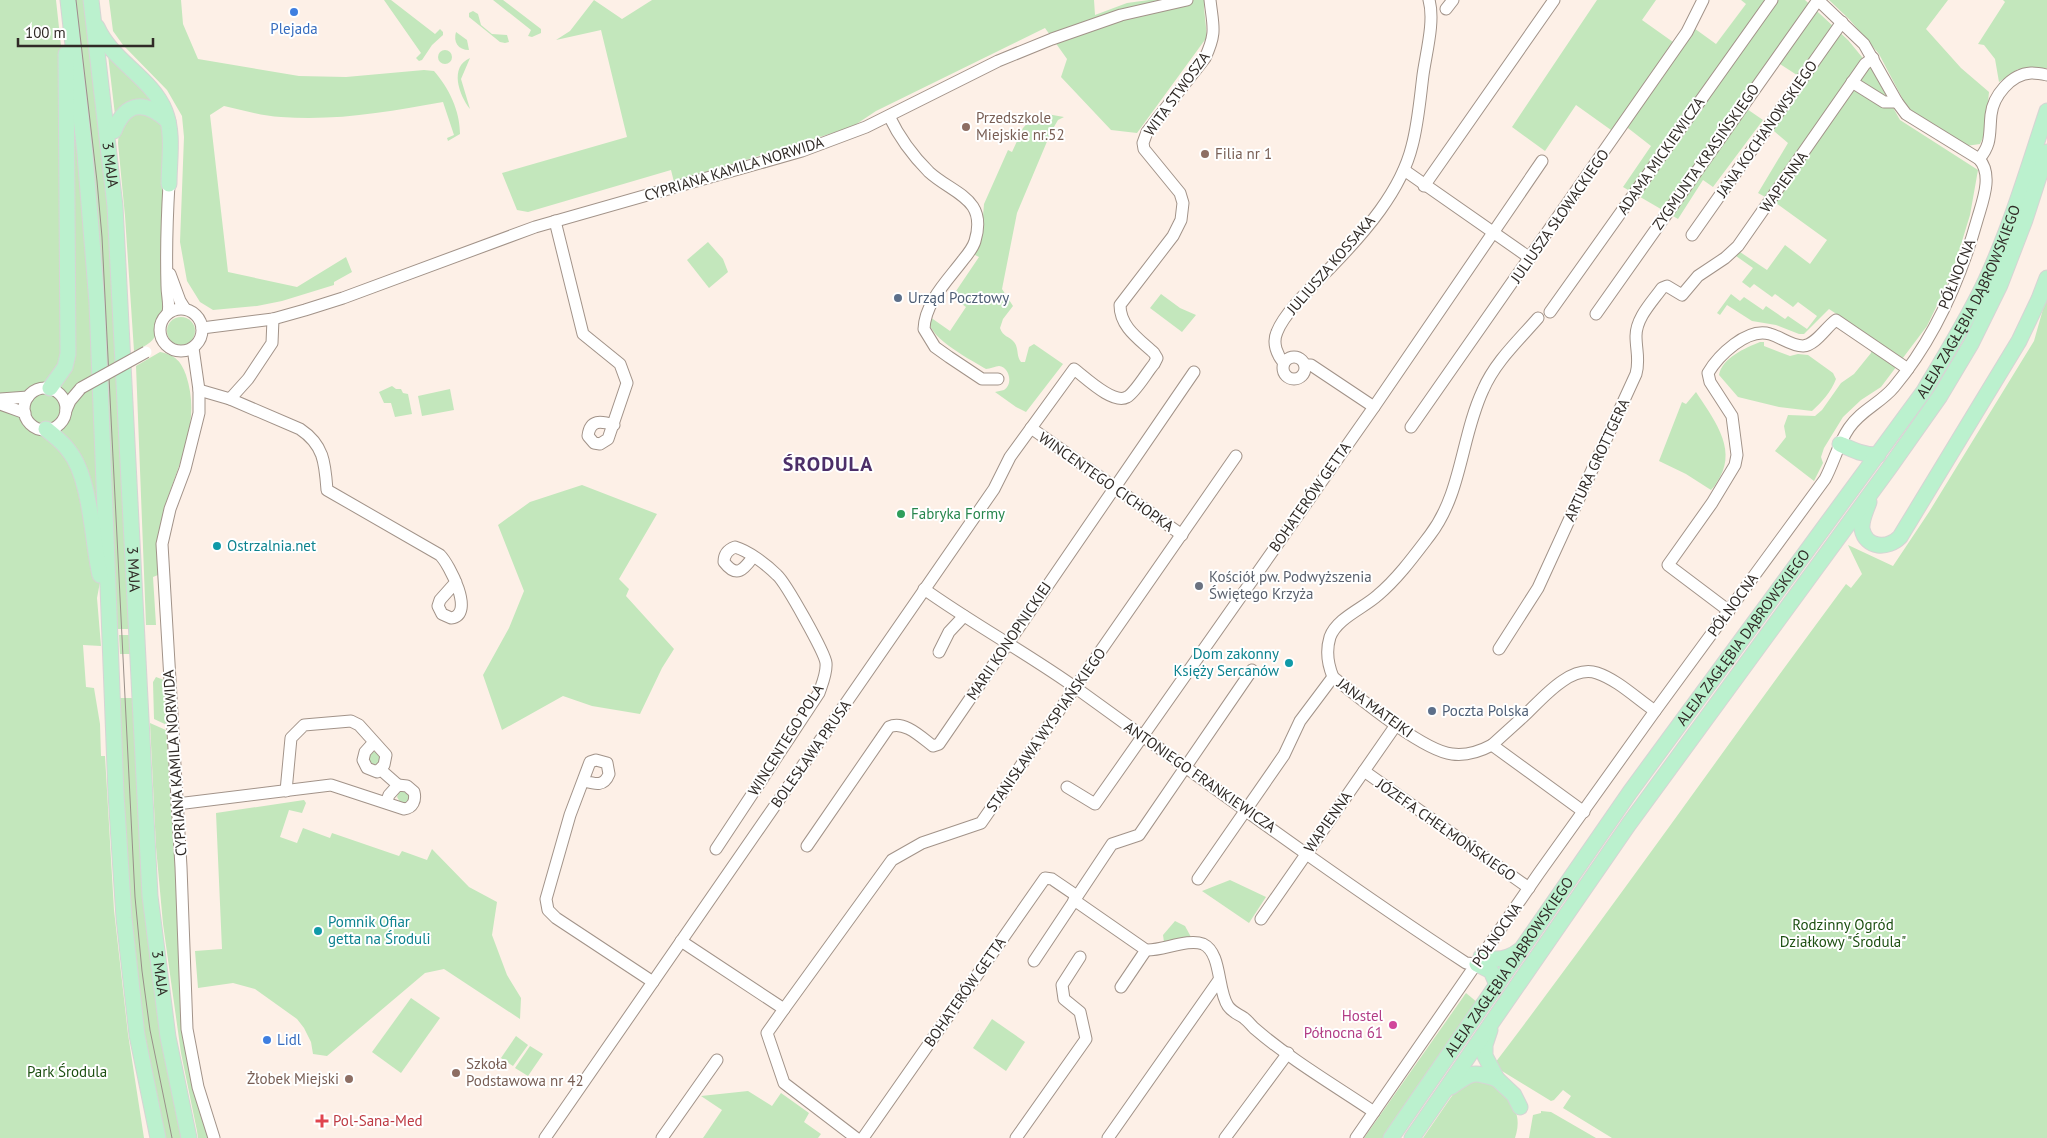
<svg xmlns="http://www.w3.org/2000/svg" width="2047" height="1138" font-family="'PT Sans',sans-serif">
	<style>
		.green { fill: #c3e7bc }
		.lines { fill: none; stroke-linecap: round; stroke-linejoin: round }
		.minor-casing { stroke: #a29389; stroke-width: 13 }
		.major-casing { stroke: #d6d4d4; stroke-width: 17 }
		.minor { stroke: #fff; stroke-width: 11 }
		.major { stroke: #bbf1ce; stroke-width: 15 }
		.tram { stroke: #998f89; stroke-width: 1 }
		.minor-bridge-casing { stroke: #a29389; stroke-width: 13; stroke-linecap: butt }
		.minor-bridge { stroke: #fff; stroke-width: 11 }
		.shop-dot { fill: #3f7fe0; stroke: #fff; stroke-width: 2 }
		.education-dot { fill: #8d6e63; stroke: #fff; stroke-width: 2 }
		.service-dot { fill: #5c6f8a; stroke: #fff; stroke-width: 2 }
		.leisure-dot { fill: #2e9e5b; stroke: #fff; stroke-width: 2 }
		.culture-dot { fill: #0f9aa8; stroke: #fff; stroke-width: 2 }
		.worship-dot { fill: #6b7280; stroke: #fff; stroke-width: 2 }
		.hotel-dot { fill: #d1479c; stroke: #fff; stroke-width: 2 }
		.health-dot { fill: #e0444e; stroke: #fff; stroke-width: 2 }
		.labels { text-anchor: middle; stroke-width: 4; stroke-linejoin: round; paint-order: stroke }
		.shop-label { font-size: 15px; fill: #366cbe; stroke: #fff }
		.street-label { font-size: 15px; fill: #302a26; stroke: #fff }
		.education-label { font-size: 15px; fill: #785e54; stroke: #fff; text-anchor: start }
		.service-label { font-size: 15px; fill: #4e5e75; stroke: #fff; text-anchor: start }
		.leisure-label { font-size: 15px; fill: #27864d; stroke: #fff; text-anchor: start }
		.culture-label { font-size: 15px; fill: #0d838f; stroke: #fff; text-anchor: start }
		.worship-label { font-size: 15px; fill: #5b616d; stroke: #fff; text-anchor: start }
		.park-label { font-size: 15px; fill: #1c4f11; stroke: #fff }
		.hotel-label { font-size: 15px; fill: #b23c85; stroke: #fff; text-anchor: end }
		.health-label { font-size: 15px; fill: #be3a42; stroke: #fff; text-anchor: start }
		.district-label { font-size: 20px; font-weight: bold; letter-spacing: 1px; fill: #4c2f69; stroke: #fff }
	</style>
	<rect width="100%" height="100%" fill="#fdf0e7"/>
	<g class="green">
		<path d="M0,0H56L61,46L79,147L93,354L103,566L97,598L101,646L83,645L86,687L94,688L100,724L101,756H105L114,910L128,1034L144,1138H0Z"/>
		<path d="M73,0H85L115,257L132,629H115Z"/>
		<path d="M109,0H181L183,24L198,59L299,76L346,77L424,70L434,71C449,88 460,111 460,134L448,141L447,138L454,135L443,102C387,112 338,121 281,117C262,116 243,110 224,106L210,115L228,272L297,287L346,257L352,272L334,282V285L282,301L257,306L213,310L200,302L187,281L180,242L184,137L182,116L167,90L123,45L113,31Z"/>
		<path d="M384,0H391L435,34L440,29L443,32V35L432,45L422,60L419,61L416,58L421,53Z"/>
		<path d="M493,0H503L541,29V33L532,37L528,36L531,30Z"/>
		<path d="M594,0L622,19L652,0H1094L1095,15L1127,3L1149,0H1206L1204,8L1207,37L1137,133L1111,130L1061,77L1067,59L1045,28L876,111L852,127L674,182L671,170L528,212L517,210L502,173L627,137L601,30L556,40L570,31Z"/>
		<path d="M1597,0H1656L1642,20L1673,42L1687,23L1716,44L1746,4L1741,0H1805L1848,40L1871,68L1900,120L1978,170L1970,215L1952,274L1927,326L1881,387L1861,400L1843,417L1824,448L1821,457L1823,463L1814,481L1775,451L1786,437L1784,426L1788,415L1815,416L1822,410L1841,383L1854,374L1871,353L1874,339L1829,309L1804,334H1799L1776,325L1752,321L1727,305L1720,315L1717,313L1731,294L1740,301L1744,297L1763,310L1766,306L1785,319L1788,316L1807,329L1817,316L1798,302L1793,307L1775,294L1772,297L1754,284L1750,288L1742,282L1753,268L1736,256L1740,252L1767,270L1785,245L1810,264L1827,240L1776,203L1758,193L1788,143L1767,125L1800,77L1777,62L1747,109L1763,120L1713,187L1703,180L1678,219L1623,187L1651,146L1619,121L1611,130L1576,105L1545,151L1512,127Z"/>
		<path d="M1829,0H1948L1926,29L1961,68L1989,92L1985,133L1980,144L1966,146L1909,111L1879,54L1849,19Z"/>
		<path d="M2003,0H2047V68L2018,69L1999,82L1995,59L1984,45L1978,44L2005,2Z"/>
		<path d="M473,11L478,14L481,25L492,34L507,35L509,42L505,43L500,42L469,17V13Z"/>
		<path d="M456,32L467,40L469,50C458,50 453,42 456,32Z"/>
		<circle cx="445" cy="57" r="7"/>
		<path d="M108,55L153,101L141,100L115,115Z"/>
		<path d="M470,58L461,79L470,109C459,95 449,67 470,58Z"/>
		<path d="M136,111L161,122L165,144L161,265L165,312C157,322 159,330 154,338C150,344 141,348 134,351L125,216L118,143L119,130Z"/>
		<path d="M1036,114H1047L1064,117L1058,120L1051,132L1017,213L1002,289L1013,306L1003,319L1000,328C1003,337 1009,336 1014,342C1019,348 1016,356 1021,362H1025L1029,347L1034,344L1063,364L1026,412L1016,407L995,392C998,391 1001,391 1004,390C1013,385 1010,367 999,366C996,366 990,369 986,369C973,361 922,335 930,317L950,331L966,307L952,297L979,257L973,254L982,228L984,204L1008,150L1012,152L1023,128Z"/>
		<path d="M708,242L723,259L728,272L709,288L687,260Z"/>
		<path d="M1161,294L1180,308L1196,315L1182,332L1150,308Z"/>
		<path d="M2047,295V1138H1612L1563,1108L1571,1096L1563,1090L1554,1100L1551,1101L1497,1068L1495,1063C1615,905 1728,743 1846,584L1851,588L1862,574L1848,545L1893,566L1929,512L2034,341Z"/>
		<circle cx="181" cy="331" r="14"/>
		<path d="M1760,342H1764V346L1790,356L1798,354L1808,355L1833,373L1836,379C1831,392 1822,402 1812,411L1779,407L1738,397L1719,375C1722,358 1745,348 1760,342Z"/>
		<path d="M160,352C175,355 181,361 186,375C202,423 178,463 165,507C158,530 158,552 158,575L153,577L156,625H146L136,366Z"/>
		<path d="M392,386L396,389H401L403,393L408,394L412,414L395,417L391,403H384L379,392Z"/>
		<path d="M450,389L454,410L422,416L418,396Z"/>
		<path d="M1696,392C1712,417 1737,447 1720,477C1717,482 1715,486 1711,490L1686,474L1659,461L1682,402L1686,404Z"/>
		<path d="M582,485L657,514L619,579L629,589L626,596L674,649L662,668L640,714L592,706L563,696L502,730L483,675L509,628L524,591L498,525L530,502Z"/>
		<path d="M119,635H129L130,654H120Z"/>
		<path d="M156,677L164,680L167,725L154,719L153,682Z"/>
		<path d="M118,698H134L183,1138H163L155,1103L133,965Z"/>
		<path d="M150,723L168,731C171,793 175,855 178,917C181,992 180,1067 209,1138H198L197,1131L181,1053L163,924L156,847Z"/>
		<path d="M371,752H377L381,756L379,765L371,766L367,757Z"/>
		<path d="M404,789L412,796L405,804L400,802L397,797L399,792Z"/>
		<path d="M304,800L306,803L302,813L289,810L280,837L297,843L303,828L330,838L332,833L399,856L402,851L427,860L432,849L469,887L497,902L492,935L507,975L521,998L520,1019L444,969L425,973L327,1056L313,1054L311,1042L304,1028L297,1019L255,989L233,983L198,988L195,951L222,949L216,813Z"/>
		<path d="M1230,880L1266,897L1249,923L1202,891Z"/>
		<path d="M1175,921L1185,926L1191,937L1164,942L1163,935Z"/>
		<path d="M1466,993L1478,1003L1383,1138H1364Z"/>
		<path d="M411,998L440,1018L401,1073L372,1052Z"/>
		<path d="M992,1019L1025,1042L1006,1071L973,1048Z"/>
		<path d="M516,1036L528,1045L513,1066L501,1058Z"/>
		<path d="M530,1046L543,1054L528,1076L515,1068Z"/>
		<path d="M1487,1079C1506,1097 1525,1109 1515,1138H1423L1456,1090L1469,1080Z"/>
		<path d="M748,1091L772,1106L781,1093L809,1113L804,1122L821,1134L818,1138H703L722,1110L701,1096Z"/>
		<path d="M1541,1111L1551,1112L1596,1138H1529L1533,1115L1541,1113Z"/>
	</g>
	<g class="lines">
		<defs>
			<g id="minor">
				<path d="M1446,9L1453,0"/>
				<path d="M1852,82L1884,102H1897"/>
				<path d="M889,116C899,137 912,155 929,172C953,194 988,198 975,241C973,248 968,254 963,260C948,280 925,302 924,329L935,347L949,357L982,379H998"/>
				<path d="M1979,159C1992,144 1989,134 1991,115C1993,96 2011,74 2031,73C2036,73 2042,74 2047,75"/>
				<path d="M1404,170L1530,258"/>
				<path d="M1424,186L1554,0"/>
				<path d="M555,221L583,334L620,364L627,383L608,439L600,444L594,443L588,436C590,419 601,421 614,425"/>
				<path d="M1692,235L1842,22"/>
				<path d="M170,274L180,301L185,309"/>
				<circle cx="181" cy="330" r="21"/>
				<path d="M1550,312L1772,0"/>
				<path d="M168,313C170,304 167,296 167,286C166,252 167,218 169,184"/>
				<path d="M1596,314L1818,0"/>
				<path d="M1538,318C1518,341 1495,362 1483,390C1461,437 1462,493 1430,535C1414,556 1398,578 1378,595C1364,608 1337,618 1330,637C1326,650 1328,665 1333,677C1358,697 1423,751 1452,754C1467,756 1479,752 1492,745C1503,735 1513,726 1524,716C1541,700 1570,664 1597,673C1618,680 1637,699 1655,711"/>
				<path d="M202,328L273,319L305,310L343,298L535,227L802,151L866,127L998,61L1052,39L1121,15L1187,0"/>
				<path d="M193,348L199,390V413L185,469L170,509L162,544L181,867L187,1029L198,1087L214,1138"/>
				<circle cx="1294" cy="368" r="11"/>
				<path d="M1284,363C1277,355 1272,343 1277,332C1285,311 1317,282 1333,265C1364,233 1401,191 1412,146C1418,124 1420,99 1423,75C1426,53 1435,21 1429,0"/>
				<path d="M1305,365H1311L1374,407"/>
				<circle cx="45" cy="409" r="21"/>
				<path d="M199,390L230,399L248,379L272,343L273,319"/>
				<path d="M0,399L28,397"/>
				<path d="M230,399L300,429C324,445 325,463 327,490L440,555C449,564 476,615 451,618L442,614L438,606L440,600L456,582"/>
				<path d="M0,404L25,413"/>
				<path d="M66,410L70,401L81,388"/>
				<path d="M1411,427L1687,32L1703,0"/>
				<path d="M1031,428L1182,535"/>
				<path d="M924,589C973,624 1027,653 1076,688C1205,781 1333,876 1466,963L1477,964"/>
				<path d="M1729,611L1668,565L1712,503L1735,465L1737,455L1732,416L1710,382L1708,373C1718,356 1747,327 1770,334C1781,337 1791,346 1803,346C1816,345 1826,327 1836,320L1908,369"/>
				<path d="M1499,649L1538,588L1636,374C1640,360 1636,350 1636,336C1636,318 1652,302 1662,288L1667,286L1682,295L1698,276L1725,258L1738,246L1865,64L1873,58"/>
				<path d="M939,652L949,632L964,616"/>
				<path d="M1492,745L1584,812"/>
				<path d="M381,770L398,785"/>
				<path d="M1364,771L1529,888"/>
				<path d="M584,781C595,784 604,787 609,774L607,763L596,760L590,762L570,815L546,899L548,910L556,918L653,982"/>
				<path d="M1067,787L1095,804L1374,407L1542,161"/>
				<path d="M286,791L291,738L304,725L351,721L359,725L386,755L384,765L377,772L367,768L363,760L365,752L374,742"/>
				<path d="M177,804L331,785L404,809C413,808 416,800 414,792L407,786L398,785L389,795L386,803"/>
				<path d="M807,846L889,727C904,720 921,737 933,746L939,744L1194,372"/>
				<path d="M716,849L819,693C822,684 827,673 826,663C825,653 786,583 777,575C767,565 749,551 735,547C727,550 724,555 724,562C737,579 744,569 753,557"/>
				<path d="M1198,879L1284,755L1300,721L1333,677"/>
				<path d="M1074,900L1146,950C1162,951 1188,938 1203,944C1222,953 1217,990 1228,1006C1232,1012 1238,1014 1244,1018C1248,1021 1251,1025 1254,1028C1291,1060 1334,1085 1374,1112"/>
				<path d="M1261,919L1396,725"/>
				<path d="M681,941L784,1009L767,1033L784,1083L856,1138"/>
				<path d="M1034,961L1112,844L1139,835L1252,670"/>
				<path d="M1121,987L1146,950"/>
				<path d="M784,1009L892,860L922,843L981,823L1236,456"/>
				<path d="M545,1138L994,489L1010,457L1074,369C1085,377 1113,405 1127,397C1135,393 1147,372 1154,364L1157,358L1154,353C1139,339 1120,327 1120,305L1173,236L1181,220L1183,203L1180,193L1144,149L1143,143L1147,132L1205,58C1217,32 1213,27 1210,0"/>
				<path d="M662,1138L717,1060"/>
				<path d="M863,1138L1045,878L1052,879L1077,896"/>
				<path d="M1016,1138L1086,1039L1080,1012L1064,999L1062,985L1080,957"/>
				<path d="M1108,1138L1219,980"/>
				<path d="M1225,1138L1288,1053"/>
				<path d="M1356,1138L1539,873L1655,711L1825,479C1834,462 1838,444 1849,428C1861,410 1881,403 1894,387C1935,338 1961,278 1978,217C1983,200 1993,174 1979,159L1906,114L1897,102L1864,44L1818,0"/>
			</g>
			<g id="major">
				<path d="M68,0L85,154L97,303L116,794L124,918L137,1035L158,1138"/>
				<path id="s1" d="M91,0L115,206L150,896L168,1037L189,1138"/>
				<path d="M97,27C112,61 152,78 165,111C174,133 169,161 169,184"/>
				<path d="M114,131C126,100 146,101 168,121"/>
				<path d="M50,388L65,367L68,354L66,54"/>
				<path d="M46,429C54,436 63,442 69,451C91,478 92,541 100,575"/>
				<path d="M1840,444C1853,450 1863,455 1878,455"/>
				<path d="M1869,502C1866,511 1861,520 1862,529C1866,549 1888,549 1900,537L2019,341L2039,299L2047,278"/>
				<path d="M1481,957C1495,961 1509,959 1520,950"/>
				<path d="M1477,964L1491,971L1497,985"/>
				<path d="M1490,1030L1485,1045V1056L1497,1079L1514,1095L1520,1107"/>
				<path d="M1451,1087C1472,1072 1472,1071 1497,1079"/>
				<path id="s2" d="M1391,1138L1630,792L1924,391C1945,355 1968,319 1986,280C2011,226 2028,168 2047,111"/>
				<path d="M1412,1138L1629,824L1890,467L1940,396L1971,344L2000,285L2025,220L2047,152"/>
			</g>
		</defs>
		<use href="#minor" class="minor-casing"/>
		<use href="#major" class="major-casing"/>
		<use href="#minor" class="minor"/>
		<use href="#major" class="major"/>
		<path class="tram" d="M76,0L97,181L102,237L135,897L142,971L150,1030L172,1138"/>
		<defs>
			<path id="minor-bridge" d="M81,388L146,352"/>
		</defs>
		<use href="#minor-bridge" class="minor-bridge-casing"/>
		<use href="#minor-bridge" class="minor-bridge"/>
	</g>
	<g class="shop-dot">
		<circle cx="294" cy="12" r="5"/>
		<circle cx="267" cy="1040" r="5"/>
	</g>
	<g class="education-dot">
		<circle cx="966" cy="127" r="5"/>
		<circle cx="1205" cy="154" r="5"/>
		<circle cx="456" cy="1073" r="5"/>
		<circle cx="349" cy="1079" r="5"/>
	</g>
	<g class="service-dot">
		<circle cx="898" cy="298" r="5"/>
		<circle cx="1432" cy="711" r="5"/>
	</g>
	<circle class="leisure-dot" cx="901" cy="514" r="5"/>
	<g class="culture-dot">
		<circle cx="217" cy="546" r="5"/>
		<circle cx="1289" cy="663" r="5"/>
		<circle cx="318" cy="931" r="5"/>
	</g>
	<circle class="worship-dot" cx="1199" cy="586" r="5"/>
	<circle class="hotel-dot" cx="1393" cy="1025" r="5"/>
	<path class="health-dot" d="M319.5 1113.5h5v5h5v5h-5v5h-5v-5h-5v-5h5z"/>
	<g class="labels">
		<g class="shop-label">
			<text x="294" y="34">Plejada</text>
			<text x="277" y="1045" text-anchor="start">Lidl</text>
		</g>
		<g class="street-label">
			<text transform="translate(1177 94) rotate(-54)" y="5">WITA STWOSZA</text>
			<text transform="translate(1767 129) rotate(-55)" y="5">JANA KOCHANOWSKIEGO</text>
			<text transform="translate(1661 156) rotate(-55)" y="5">ADAMA MICKIEWICZA</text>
			<text transform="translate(1706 157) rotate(-55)" y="5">ZYGMUNTA KRASIŃSKIEGO</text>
			<text dy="5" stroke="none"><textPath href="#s1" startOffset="166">3 MAJA</textPath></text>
			<text transform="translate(734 169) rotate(-17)" y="5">CYPRIANA KAMILA NORWIDA</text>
			<text transform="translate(1784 182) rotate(-55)" y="5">WAPIENNA</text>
			<text transform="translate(1560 216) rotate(-55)" y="5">JULIUSZA SŁOWACKIEGO</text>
			<text transform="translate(1331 265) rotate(-49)" y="5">JULIUSZA KOSSAKA</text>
			<text transform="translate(1957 274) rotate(-68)" y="5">PÓŁNOCNA</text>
			<text dy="5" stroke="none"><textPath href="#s2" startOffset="1018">ALEJA ZAGŁĘBIA DĄBROWSKIEGO</textPath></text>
			<text transform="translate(1597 460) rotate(-65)" y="5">ARTURA GROTTGERA</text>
			<text transform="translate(1106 482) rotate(35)" y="5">WINCENTEGO CICHOPKA</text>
			<text transform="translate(1310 497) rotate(-55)" y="5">BOHATERÓW GETTA</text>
			<text dy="5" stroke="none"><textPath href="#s1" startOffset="571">3 MAJA</textPath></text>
			<text transform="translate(1733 605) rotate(-54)" y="5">PÓŁNOCNA</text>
			<text dy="5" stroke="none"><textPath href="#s2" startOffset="612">ALEJA ZAGŁĘBIA DĄBROWSKIEGO</textPath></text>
			<text transform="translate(1009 641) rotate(-56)" y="5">MARII KONOPNICKIEJ</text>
			<text transform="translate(1375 708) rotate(36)" y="5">JANA MATEJKI</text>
			<text transform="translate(1046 730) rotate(-55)" y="5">STANISŁAWA WYSPIAŃSKIEGO</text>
			<text transform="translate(786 740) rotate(-58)" y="5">WINCENTEGO POLA</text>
			<text transform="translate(811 754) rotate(-55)" y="5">BOLESŁAWA PRUSA</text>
			<text transform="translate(175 763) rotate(-94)" y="5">CYPRIANA KAMILA NORWIDA</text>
			<text transform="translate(1200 777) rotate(35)" y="5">ANTONIEGO FRANKIEWICZA</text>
			<text transform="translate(1328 822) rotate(-55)" y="5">WAPIENNA</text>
			<text transform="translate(1446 830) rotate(35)" y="5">JÓZEFA CHEŁMOŃSKIEGO</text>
			<text transform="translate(1497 935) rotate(-55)" y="5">PÓŁNOCNA</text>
			<text dy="5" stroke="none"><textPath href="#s2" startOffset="208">ALEJA ZAGŁĘBIA DĄBROWSKIEGO</textPath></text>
			<text dy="5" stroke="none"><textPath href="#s1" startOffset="976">3 MAJA</textPath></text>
			<text transform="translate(965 992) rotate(-55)" y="5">BOHATERÓW GETTA</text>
		</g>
		<g class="education-label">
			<text x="976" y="123">Przedszkole<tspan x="976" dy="17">Miejskie nr.52</tspan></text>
			<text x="1215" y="159">Filia nr 1</text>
			<text x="466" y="1069">Szkoła<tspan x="466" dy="17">Podstawowa nr 42</tspan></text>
			<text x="339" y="1084" text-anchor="end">Żłobek Miejski</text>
		</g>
		<g class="service-label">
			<text x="908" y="303">Urząd Pocztowy</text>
			<text x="1442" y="716">Poczta Polska</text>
		</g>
		<g class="leisure-label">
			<text x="911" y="519">Fabryka Formy</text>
		</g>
		<g class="culture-label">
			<text x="227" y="551">Ostrzalnia.net</text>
			<text x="1279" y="659" text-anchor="end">Dom zakonny<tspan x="1279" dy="17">Księży Sercanów</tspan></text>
			<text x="328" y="927">Pomnik Ofiar<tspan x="328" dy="17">getta na Środuli</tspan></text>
		</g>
		<g class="worship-label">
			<text x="1209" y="582">Kościół pw. Podwyższenia<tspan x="1209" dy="17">Świętego Krzyża</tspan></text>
		</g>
		<g class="park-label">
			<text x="1843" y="930">Rodzinny Ogród<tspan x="1843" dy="17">Działkowy "Środula"</tspan></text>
			<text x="67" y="1077">Park Środula</text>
		</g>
		<g class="hotel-label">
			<text x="1383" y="1021">Hostel<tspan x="1383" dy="17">Północna 61</tspan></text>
		</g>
		<g class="health-label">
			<text x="333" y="1126">Pol-Sana-Med</text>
		</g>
		<g class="district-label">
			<text x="828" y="471">ŚRODULA</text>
		</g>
	</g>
	<path d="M18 38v8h135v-8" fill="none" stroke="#302a26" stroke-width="2.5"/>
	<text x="25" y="38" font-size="15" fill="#302a26" stroke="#ffffff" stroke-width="4" paint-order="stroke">100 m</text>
</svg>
